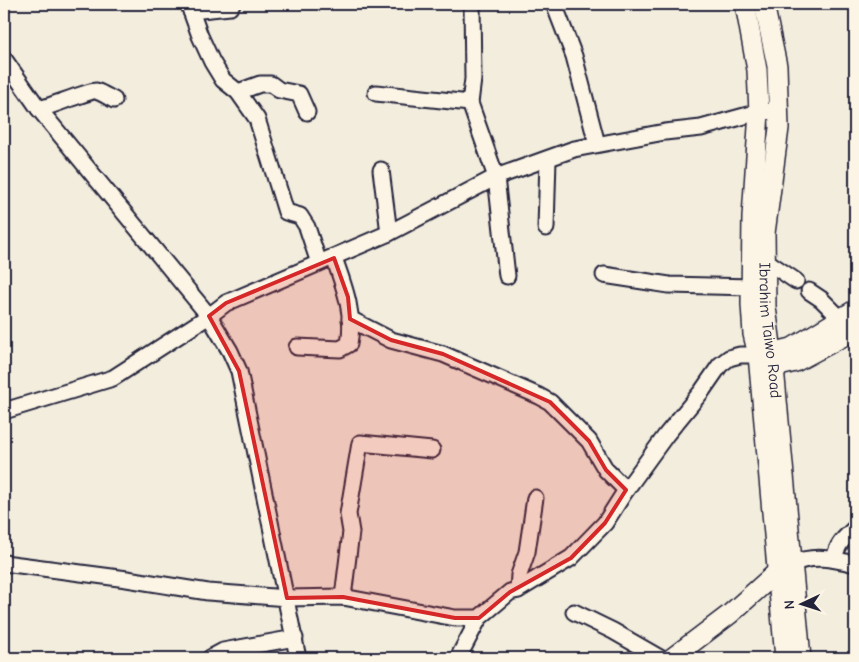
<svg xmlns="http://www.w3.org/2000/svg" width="859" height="662" font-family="'Comic Neue',sans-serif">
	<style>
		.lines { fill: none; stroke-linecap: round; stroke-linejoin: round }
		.minor-casing { stroke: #22223b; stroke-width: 19 }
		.major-casing { stroke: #22223b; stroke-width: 22 }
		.minor { stroke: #fcf5e5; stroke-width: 15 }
		.major { stroke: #fcf5e5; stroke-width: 19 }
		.marked { fill: #d62828; fill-opacity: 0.2; stroke: #d62828; stroke-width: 4; stroke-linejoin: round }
		.labels { text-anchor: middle; stroke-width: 4; stroke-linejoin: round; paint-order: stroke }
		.street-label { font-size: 16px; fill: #22223b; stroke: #fcf5e5 }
	</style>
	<rect width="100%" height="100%" fill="#f3edde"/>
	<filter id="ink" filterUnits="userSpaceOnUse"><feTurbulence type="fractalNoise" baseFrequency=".02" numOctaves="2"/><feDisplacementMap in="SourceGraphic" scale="10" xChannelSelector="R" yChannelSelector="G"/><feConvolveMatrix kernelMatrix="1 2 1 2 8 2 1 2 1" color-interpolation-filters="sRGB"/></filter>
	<g filter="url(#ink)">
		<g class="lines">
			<defs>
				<g id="minor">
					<path d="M191,4V11L200,36L212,62L223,80L238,92L257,119L286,212L300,216L307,227L319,263"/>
					<path d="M472,4L473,79L470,103L496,177L507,276"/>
					<path d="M554,4L574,56L597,144"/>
					<path d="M191,11L230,7L232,4"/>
					<path d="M4,59L39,109L209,316L230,351L239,371L298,658"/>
					<path d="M238,92L260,84H271L279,90L299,94L307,112"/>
					<path d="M376,93L470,103"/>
					<path d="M39,109C48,107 92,90 96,91C102,93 108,97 114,100"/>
					<path d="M381,170L389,233"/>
					<path d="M546,228L548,159"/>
					<path d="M765,260L796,281"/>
					<path d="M604,275L669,285L752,287"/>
					<path d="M809,291L821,299L841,319"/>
					<path d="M350,319L391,340L443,354L539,396L550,402L589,441L606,470L626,490"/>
					<path d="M297,347L340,349L349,344C355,314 344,286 334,258"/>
					<path d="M4,411L113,378L209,316L226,303L389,233L496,177L574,149L665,132L701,128L759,112L779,111"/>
					<path d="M834,559C838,543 843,539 855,528"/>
					<path d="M4,563L127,579L208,592L287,598L343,597L455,618H479L510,592L518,590L571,558L605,523L626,490L666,435L702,391L720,365L729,358L740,355H758"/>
					<path d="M792,564C813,554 834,559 855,564"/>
					<path d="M518,590L519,575L527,552L535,498"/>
					<path d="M343,597L351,532L348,514L360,443L432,450"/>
					<path d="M574,612L613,631L660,658"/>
					<path d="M210,658L223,651L295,638"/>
					<path d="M458,658L479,618"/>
				</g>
				<g id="major">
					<path d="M745,4L757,70L759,112L752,217L751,304L753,334L758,355L785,658"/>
					<path id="s1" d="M764,4L777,66L779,128L765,233L766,307L774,368L801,658"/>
					<path d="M762,355L792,348L855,310"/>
					<path d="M763,370L795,362L855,330"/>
					<path d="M672,658L730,614L777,572L784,568"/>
				</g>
			</defs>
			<use href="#minor" class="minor-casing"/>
			<use href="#major" class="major-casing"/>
			<use href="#minor" class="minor"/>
			<use href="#major" class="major"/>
		</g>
	</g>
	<path class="marked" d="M334,258L348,297L350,319L391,340L443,354L550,402L589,441L606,470L626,490L605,523L571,558L510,592L479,618H455L343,597L287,598L239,371L209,316L226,303Z"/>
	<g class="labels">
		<g class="street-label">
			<text dy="6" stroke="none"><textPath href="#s1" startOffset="329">Ibrahim Taiwo Road</textPath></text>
		</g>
	</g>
	<rect width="859" height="662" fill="none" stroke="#fcf5e5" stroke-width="20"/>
	<rect x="10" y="10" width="839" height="642" fill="none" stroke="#22223b" stroke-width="2" filter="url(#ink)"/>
	<g transform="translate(802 604) rotate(266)" stroke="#fcf5e5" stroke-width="4" paint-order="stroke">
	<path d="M0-4L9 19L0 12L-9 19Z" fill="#22223b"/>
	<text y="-8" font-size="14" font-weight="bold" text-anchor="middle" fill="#22223b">N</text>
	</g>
</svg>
